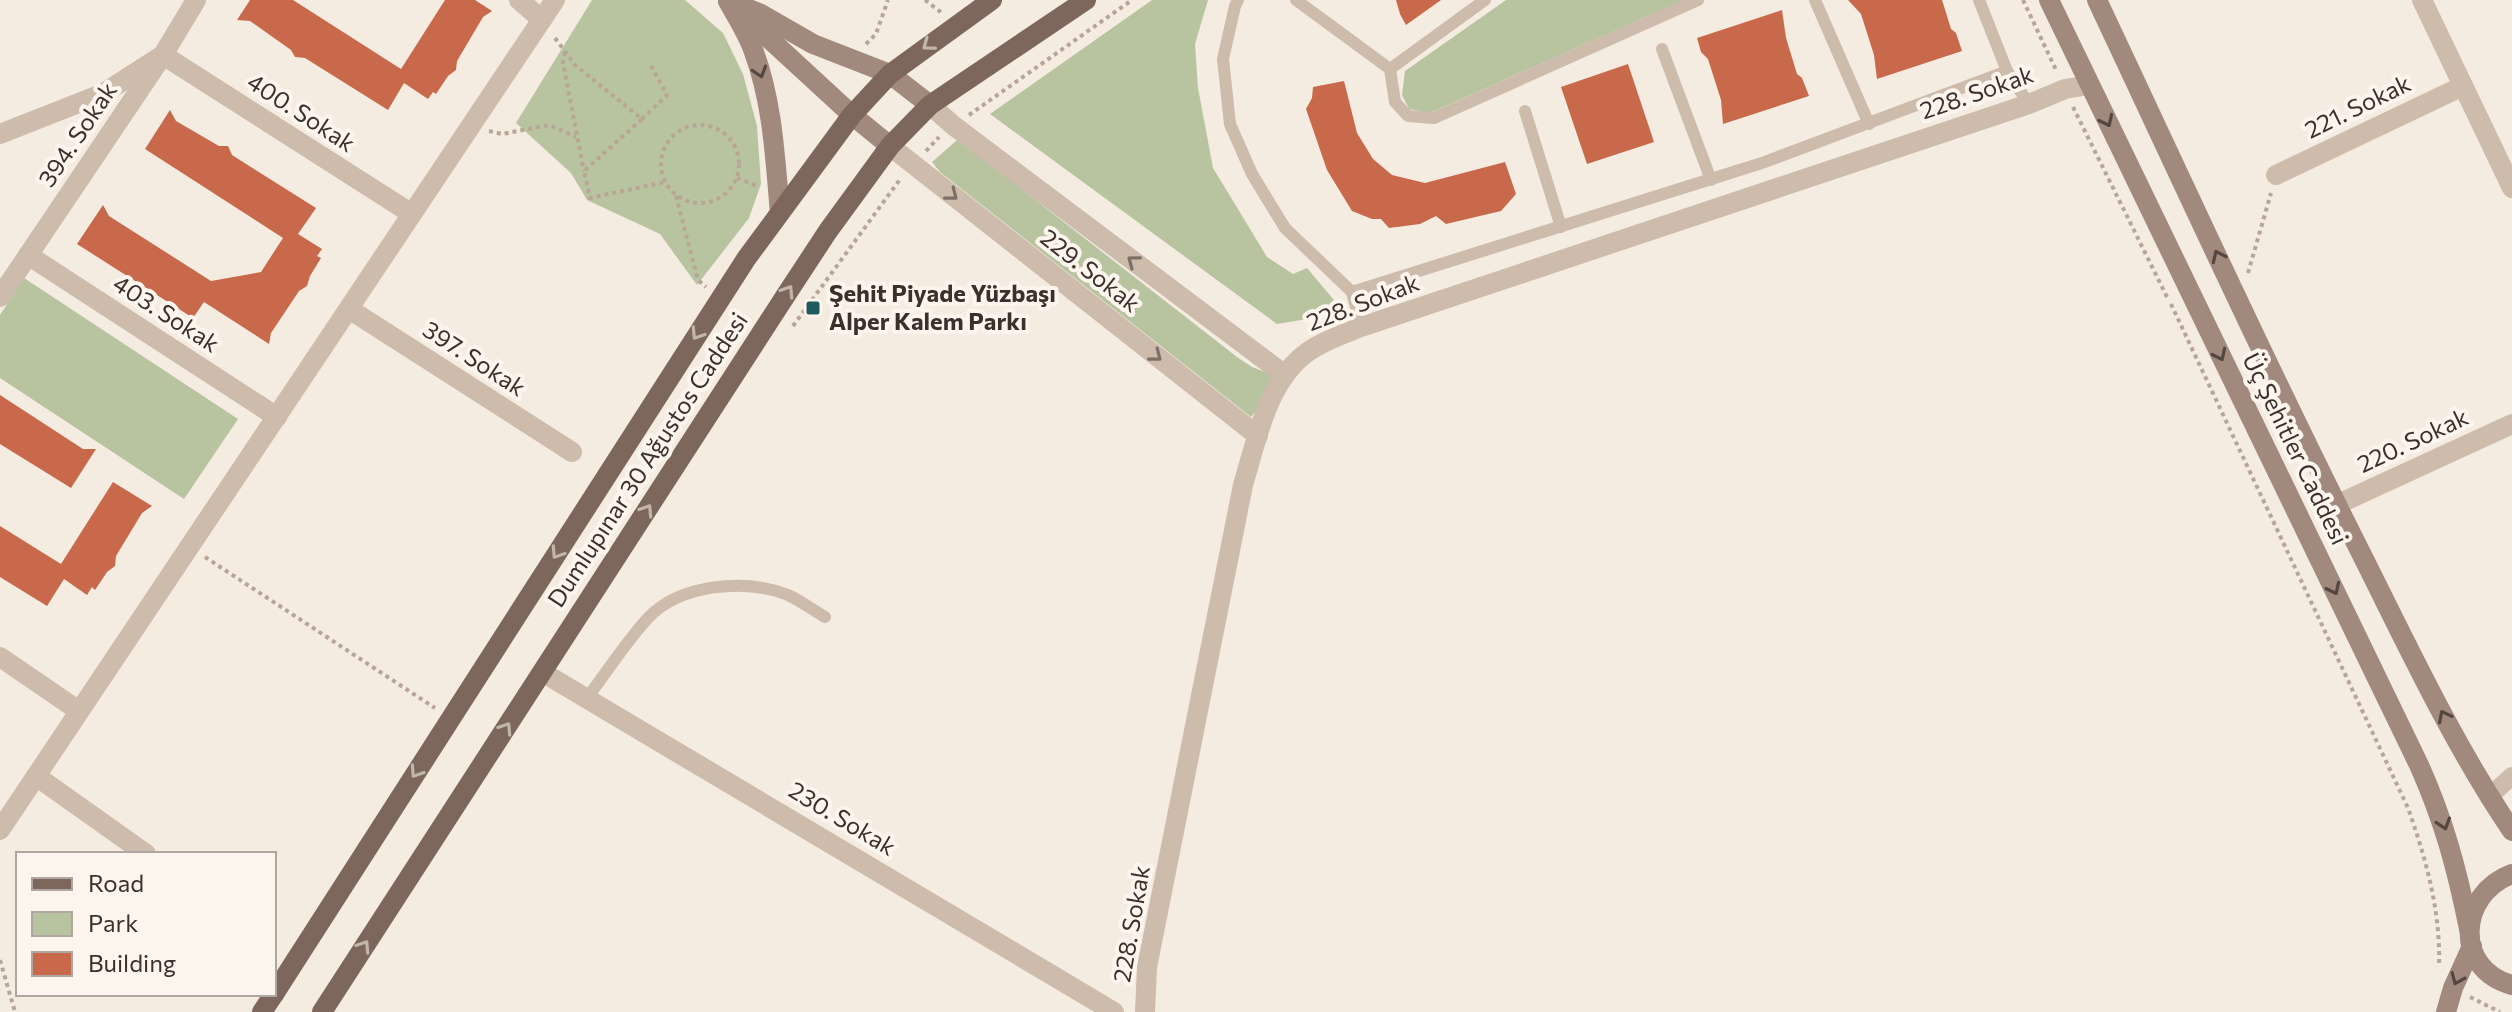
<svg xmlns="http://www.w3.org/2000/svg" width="2512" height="1012" font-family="Commissioner,sans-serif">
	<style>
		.green { fill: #b8c4a0 }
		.building { fill: #c8694b }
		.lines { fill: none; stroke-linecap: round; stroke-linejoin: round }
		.path { stroke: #b9a596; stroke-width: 4; stroke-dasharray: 4 4; stroke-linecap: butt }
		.service { stroke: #cdbbac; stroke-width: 12 }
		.pedestrian { stroke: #cdbbac; stroke-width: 18 }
		.minor { stroke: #cdbbac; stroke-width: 20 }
		.secondary { stroke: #a18a7d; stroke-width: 20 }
		.primary { stroke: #7d675c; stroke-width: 20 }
		.oneway { stroke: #c2b5ac }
		.oneway2 { stroke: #544640 }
		.oneway3 { stroke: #7d6f65 }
		.poi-dot { fill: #1f5a5e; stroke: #fbf5ee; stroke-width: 3 }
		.labels { text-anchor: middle; stroke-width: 8; stroke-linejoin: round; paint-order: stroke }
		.street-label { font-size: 24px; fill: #3b302b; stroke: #fbf5ee }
		.poi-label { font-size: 24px; font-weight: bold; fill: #3b302b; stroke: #fbf5ee; text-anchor: start }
	</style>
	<rect width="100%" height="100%" fill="#f4ebe1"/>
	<g class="green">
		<path d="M592,0H685L723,33L743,74L757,126L761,184L749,218L697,285L660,234L587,200L571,173L516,123Z"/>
		<path d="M1152,0H1208L1195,44L1198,88L1213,168L1267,257L1293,274L1307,268L1339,306L1319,317L1277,324L990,114Z"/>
		<path d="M1506,0H1684L1430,113L1409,109L1402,95L1405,71Z"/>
		<path d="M956,141H960L1237,357L1252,367L1281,378L1251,417L940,172L932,162Z"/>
		<path d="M24,278L238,419L184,499L0,378V315Z"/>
	</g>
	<g class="building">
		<path d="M250,0H293L401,69L445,0H475L492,11L483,17L457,61L456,70L448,76L436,94L433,92L428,99L404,83L388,110L305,58L295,57L291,50L250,21L237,20Z"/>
		<path d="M1396,0H1441L1406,25L1400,14Z"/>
		<path d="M1848,0H1942L1951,29L1956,33L1962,51L1877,79L1874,55L1861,14Z"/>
		<path d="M1782,10L1786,38L1797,74L1802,78L1809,96L1723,124L1721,100L1708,59L1701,52L1697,38Z"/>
		<path d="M1628,64L1654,142L1587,164L1561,87Z"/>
		<path d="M1344,81L1357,133L1373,159L1392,175L1425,183L1505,162L1516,194L1501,211L1446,224L1436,216L1420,224L1389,228L1381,219H1372L1352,211L1327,170L1306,109L1312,98L1313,87Z"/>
		<path d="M170,110L176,121L219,146H228L232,155L316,208L298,234L322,249L317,256L321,258L310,276L307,286L299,291L271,333L269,344L204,302L193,318L77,244L103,205L109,216L211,281L261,272L283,238L145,149Z"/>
		<path d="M0,395L83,449H96L71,488L0,444Z"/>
		<path d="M113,482L152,506L142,513L116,556L115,566L107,572L95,590L92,587L87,595L64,579L47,606L0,577V526L61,564Z"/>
	</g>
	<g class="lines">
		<g class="path">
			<path d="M925,0L942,13"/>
			<path d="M2023,0L2056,70"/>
			<path d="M555,38L575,65L642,119L584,171L590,198L665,182"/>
			<path d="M866,44L876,34L888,0"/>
			<path d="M565,52L563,63L584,171"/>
			<path d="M2073,107L2167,297"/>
			<path d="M969,115L1132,0"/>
			<path d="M642,119L667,95L650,64"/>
			<circle cx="700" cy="164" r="39"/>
			<path d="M489,131L502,134L549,125L576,137"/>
			<path d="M926,151L939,137"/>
			<path d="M737,178L757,186"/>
			<path d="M676,196L698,280L706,287"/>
			<path d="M2248,273L2271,193"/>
			<path d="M2171,304L2408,808C2426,859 2441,912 2439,967"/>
			<path d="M793,326L901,178"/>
			<path d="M205,557L435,708"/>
			<path d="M0,960L15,1012"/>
			<path d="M2470,997L2500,1012"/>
		</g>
		<g class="service">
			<path d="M1238,0L1235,6L1223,59L1230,124L1252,174L1285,228L1352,292L1361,327"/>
			<path d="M1296,0L1390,69L1485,0"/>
			<path d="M1815,0L1869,124"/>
			<path d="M1979,0L2007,71L2029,104"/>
			<path d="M1662,49L1711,180"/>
			<path d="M1390,69L1395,102L1408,116L1434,118L1698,0"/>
			<path d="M1525,111L1561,227"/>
			<path d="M1352,292L1762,163L2007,71"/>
			<path d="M587,698C607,672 625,643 648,618C680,584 745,578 788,595C801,601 813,610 825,617"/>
		</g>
		<path class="pedestrian" d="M2489,797L2512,776"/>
		<g class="minor">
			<path d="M519,0L542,20"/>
			<path d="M2422,0L2512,188"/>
			<path d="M930,105L954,126L1285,375"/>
			<path d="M0,134L104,93L163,55L412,214"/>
			<path d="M890,146L1258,436"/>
			<path d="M2276,175L2463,86"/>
			<path d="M28,255L277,417"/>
			<path d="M0,297L163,55L196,0"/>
			<path d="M349,309L572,452"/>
			<path d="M2336,505L2512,424"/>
			<path d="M0,657L79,711"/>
			<path d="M542,672L1114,1012"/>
			<path d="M36,776L146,854"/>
			<path d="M0,830L555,0"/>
			<path d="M1145,1012L1147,967L1243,485C1257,439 1267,380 1309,351C1325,340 1343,334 1361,327L2029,104L2065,89L2089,85"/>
		</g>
		<g class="secondary">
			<path d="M2049,0L2419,765C2444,821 2457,869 2469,929"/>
			<path d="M2097,0C2185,187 2271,375 2364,559C2410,651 2454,745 2512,831"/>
			<path d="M728,1L759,13L813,44L890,74L930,105"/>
			<path d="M728,1C737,18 748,34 754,52C773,104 775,158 780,213"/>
			<path d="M739,11L852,115L890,146"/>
			<path d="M2512,874C2458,894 2453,969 2512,985"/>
			<path d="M2446,1012L2453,988L2472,946"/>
		</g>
		<g class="primary">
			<path d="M274,994L746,259L852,115L890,74L992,0"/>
			<path d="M262,1012L274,994"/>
			<path d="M322,1012L786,295L828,231L890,146L930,105L1086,0"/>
		</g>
	</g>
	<defs><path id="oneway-chevron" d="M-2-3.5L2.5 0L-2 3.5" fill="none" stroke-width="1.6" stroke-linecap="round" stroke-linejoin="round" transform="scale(2)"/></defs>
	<g class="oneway">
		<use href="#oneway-chevron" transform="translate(928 45) rotate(143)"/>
		<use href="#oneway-chevron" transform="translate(788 291) rotate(-57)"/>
		<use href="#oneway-chevron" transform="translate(697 334) rotate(123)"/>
		<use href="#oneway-chevron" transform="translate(647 510) rotate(-57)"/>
		<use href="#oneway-chevron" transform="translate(557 553) rotate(123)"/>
		<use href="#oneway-chevron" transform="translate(506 728) rotate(-57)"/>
		<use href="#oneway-chevron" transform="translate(416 772) rotate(123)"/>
		<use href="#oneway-chevron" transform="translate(364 946) rotate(-57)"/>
	</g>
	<g class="oneway2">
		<use href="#oneway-chevron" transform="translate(760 72) rotate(73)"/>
		<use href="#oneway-chevron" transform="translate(2107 121) rotate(64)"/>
		<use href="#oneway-chevron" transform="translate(2218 256) rotate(-115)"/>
		<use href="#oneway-chevron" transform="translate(2220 355) rotate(64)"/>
		<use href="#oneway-chevron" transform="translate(2334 589) rotate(64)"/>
		<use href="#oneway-chevron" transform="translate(2444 716) rotate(-117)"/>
		<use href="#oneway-chevron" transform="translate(2444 824) rotate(72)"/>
		<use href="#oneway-chevron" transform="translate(2457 979) rotate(113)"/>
	</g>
	<g class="oneway3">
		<use href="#oneway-chevron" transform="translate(952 195) rotate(38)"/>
		<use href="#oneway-chevron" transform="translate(1133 261) rotate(-143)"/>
		<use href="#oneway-chevron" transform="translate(1156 356) rotate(38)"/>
	</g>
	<rect class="poi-dot" x="805" y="300" width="16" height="16" rx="4"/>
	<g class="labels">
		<g class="street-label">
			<text transform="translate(1977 93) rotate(-19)" y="8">228. Sokak</text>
			<text transform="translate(2358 107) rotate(-26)" y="8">221. Sokak</text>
			<text transform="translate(301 113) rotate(33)" y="8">400. Sokak</text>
			<text transform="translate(78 135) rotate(-56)" y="8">394. Sokak</text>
			<text transform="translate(1090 271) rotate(38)" y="8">229. Sokak</text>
			<text transform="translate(1363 303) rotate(-21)" y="8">228. Sokak</text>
			<text transform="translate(166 314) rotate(33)" y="8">403. Sokak</text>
			<text transform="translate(474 359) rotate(33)" y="8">397. Sokak</text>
			<text transform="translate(2413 441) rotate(-25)" y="8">220. Sokak</text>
			<text transform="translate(2295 449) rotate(64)" y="8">Üç Şehitler Caddesi</text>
			<text transform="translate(648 460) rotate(-57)" y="8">Dumlupınar 30 Ağustos Caddesi</text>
			<text transform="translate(842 819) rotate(31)" y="8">230. Sokak</text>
			<text transform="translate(1132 924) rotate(-80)" y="8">228. Sokak</text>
		</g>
		<g class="poi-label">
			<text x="829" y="302">Şehit Piyade Yüzbaşı<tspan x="829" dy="28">Alper Kalem Parkı</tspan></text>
		</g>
	</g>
	<rect x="16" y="852" width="260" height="144" fill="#fbf5ee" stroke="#aea6a0" stroke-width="2"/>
	<rect x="32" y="878" width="40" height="12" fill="#7d675c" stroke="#aea6a0" stroke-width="2"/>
	<text x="88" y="892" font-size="24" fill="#3b302b">Road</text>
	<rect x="32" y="912" width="40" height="24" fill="#b8c4a0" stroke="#aea6a0" stroke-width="2"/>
	<text x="88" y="932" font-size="24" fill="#3b302b">Park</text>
	<rect x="32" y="952" width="40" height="24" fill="#c8694b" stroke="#aea6a0" stroke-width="2"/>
	<text x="88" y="972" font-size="24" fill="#3b302b">Building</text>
</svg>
